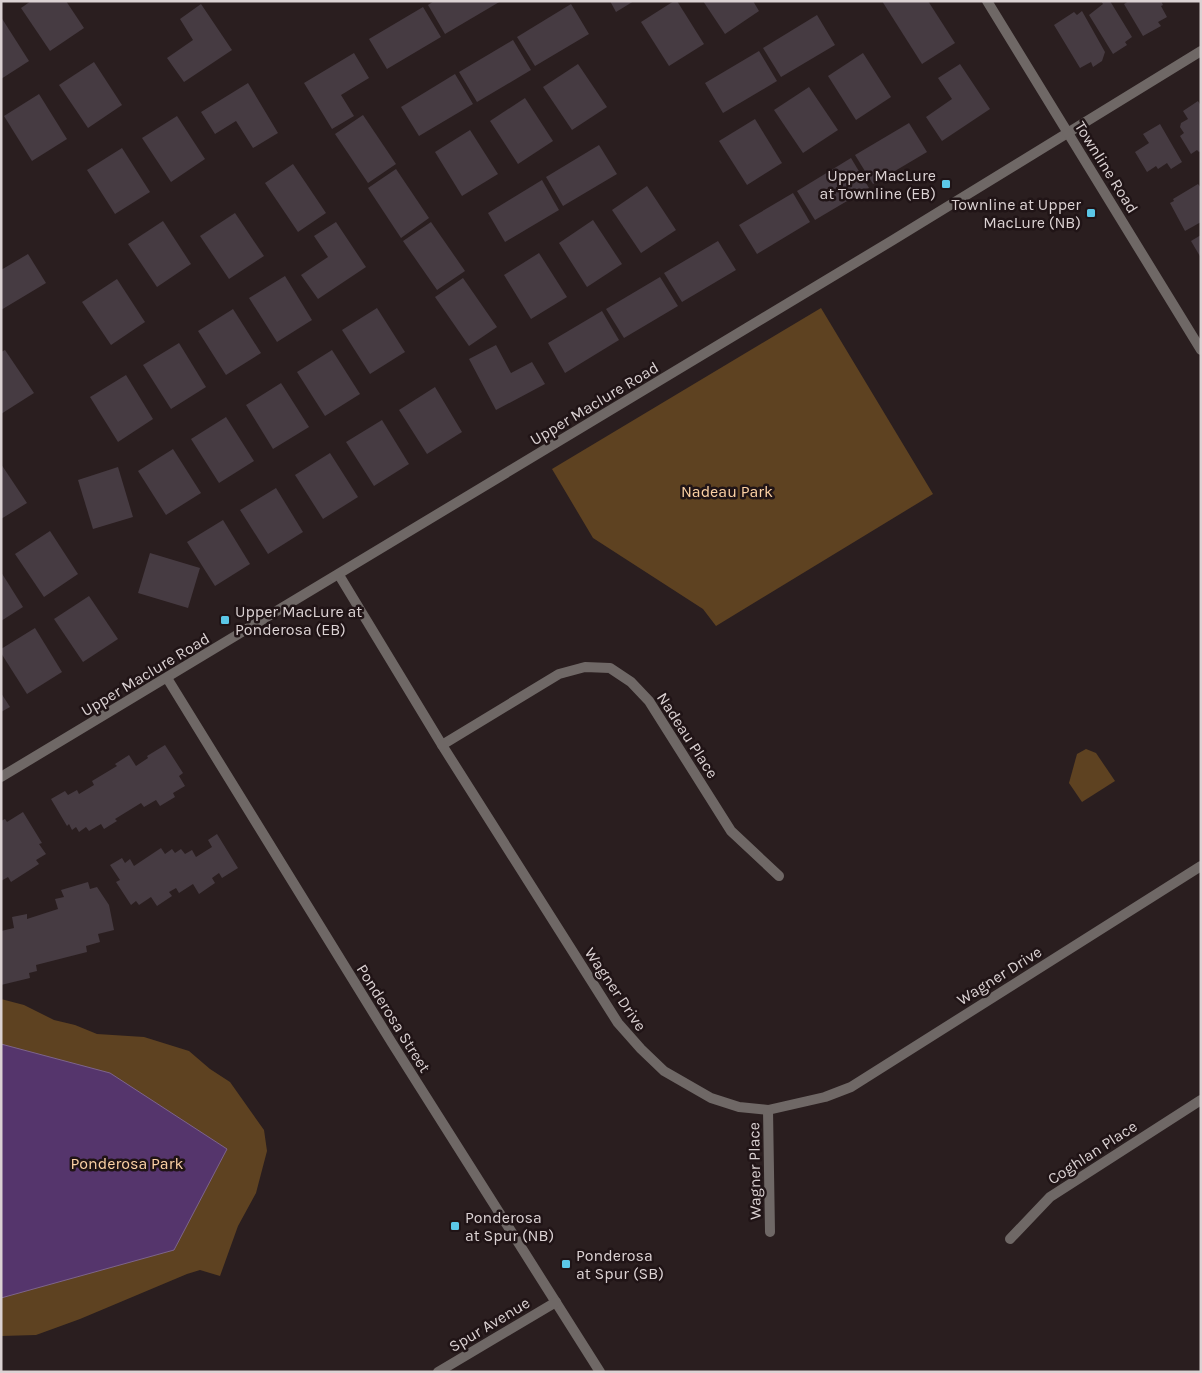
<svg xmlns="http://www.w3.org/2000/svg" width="1202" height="1373" font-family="Karla,sans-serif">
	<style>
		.green { fill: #5e4221 }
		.water { fill: #55356c; stroke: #7d648b }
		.building { fill: #463b42 }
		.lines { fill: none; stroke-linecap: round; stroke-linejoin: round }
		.minor { stroke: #6f6866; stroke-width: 10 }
		.tertiary { stroke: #6f6866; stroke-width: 10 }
		.poi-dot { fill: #5bc7e7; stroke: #201416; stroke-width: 2 }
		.labels { text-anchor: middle; stroke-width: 5; stroke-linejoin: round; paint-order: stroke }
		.street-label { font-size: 16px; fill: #dbd2d3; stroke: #201416 }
		.poi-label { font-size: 16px; fill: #dbd2d3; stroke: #201416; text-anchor: start }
		.park-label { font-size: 16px; fill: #fcd1a4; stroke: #201416 }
	</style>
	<rect width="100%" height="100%" fill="#2a1e1f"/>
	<g class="green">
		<path d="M821,308L933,494L716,626L703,609L593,538L552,469Z"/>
		<path d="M1086,749L1096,753L1115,781L1082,802L1069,783L1077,754Z"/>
		<path d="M1,999L24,1005L54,1020L75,1025L97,1034L144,1037L189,1051L210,1069L230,1082L264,1130L267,1151L256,1193L238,1226L220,1276L200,1270L187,1274L80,1319L36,1335L1,1336Z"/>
	</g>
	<path class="water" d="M1,1044L110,1073L227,1149L174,1250L1,1298Z"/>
	<g class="building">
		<path d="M31,1H66L84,28L50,51L21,8Z"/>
		<path d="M434,1H501L445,34L428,5Z"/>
		<path d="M610,1H634L616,12Z"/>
		<path d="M674,1H677L704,44L669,66L641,22Z"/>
		<path d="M703,1H753L759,11L725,34Z"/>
		<path d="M882,1H928L955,43L922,64Z"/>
		<path d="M1101,1H1110L1132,37L1125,42L1127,45L1113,54L1089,15L1103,4Z"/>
		<path d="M1129,1H1161L1163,5L1161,6L1167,17L1158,22L1161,26L1143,36L1124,4Z"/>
		<path d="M201,4L232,50L184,82L167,58L193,40L180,19Z"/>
		<path d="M571,4L589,34L535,66L517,37Z"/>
		<path d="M423,7L441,37L387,69L369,39Z"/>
		<path d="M1082,11L1105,52L1102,61L1093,67L1091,62L1080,68L1054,25L1074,12L1077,15Z"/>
		<path d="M817,15L835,45L781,77L763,48Z"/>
		<path d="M1,17L29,61L1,79Z"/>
		<path d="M513,40L531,70L477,102L459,72Z"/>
		<path d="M759,51L777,81L723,113L705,83Z"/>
		<path d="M354,53L369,78L341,95L354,116L332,129L304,83Z"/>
		<path d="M863,53L891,97L856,120L828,76Z"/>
		<path d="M94,62L122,105L88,128L59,85Z"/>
		<path d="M578,64L607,107L572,130L543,87Z"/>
		<path d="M960,64L990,109L942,141L926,117L952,99L938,78Z"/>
		<path d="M455,74L473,104L419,136L401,107Z"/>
		<path d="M248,83L278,133L253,148L236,121L215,134L201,112Z"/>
		<path d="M809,87L838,130L803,153L774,110Z"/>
		<path d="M39,94L67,139L32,161L4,116Z"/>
		<path d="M525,98L553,141L518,164L490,121Z"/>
		<path d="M1198,101L1201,106V151L1199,152L1197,150L1191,154L1180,136L1184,133L1180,127L1181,123L1188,119L1183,111Z"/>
		<path d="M363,115L396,164L368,183L335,134Z"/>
		<path d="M177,116L205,159L171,182L142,138Z"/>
		<path d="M755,119L782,163L747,185L719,141Z"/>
		<path d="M909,123L927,152L873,184L855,155Z"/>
		<path d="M1160,124L1182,162L1171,169L1167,163L1158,169L1156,166L1147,172L1135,152L1149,143L1143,134Z"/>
		<path d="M470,130L498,174L462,196L435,152Z"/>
		<path d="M599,145L617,174L563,206L546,177Z"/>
		<path d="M122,148L150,192L115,214L87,170Z"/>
		<path d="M851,158L869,188L815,220L797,191Z"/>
		<path d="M293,164L326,213L298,232L265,183Z"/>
		<path d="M396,169L429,218L401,238L368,188Z"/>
		<path d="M542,180L559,210L505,242L488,213Z"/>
		<path d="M1198,184L1201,188V222L1185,231L1170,203L1174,201L1173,199Z"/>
		<path d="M647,186L676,230L641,253L612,210Z"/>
		<path d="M793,193L810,222L757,254L739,225Z"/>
		<path d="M235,213L264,256L229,279L200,236Z"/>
		<path d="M593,220L622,264L587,287L559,243Z"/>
		<path d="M163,221L191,264L157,287L128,244Z"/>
		<path d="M336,222L366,267L318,299L301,275L328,257L314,236Z"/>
		<path d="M431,222L465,271L437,290L403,241Z"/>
		<path d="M1201,235V258L1191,241Z"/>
		<path d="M718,241L736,270L682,302L664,273Z"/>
		<path d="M539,253L567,297L531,319L504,275Z"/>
		<path d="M28,254L46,283L1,310V270Z"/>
		<path d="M285,276L312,320L277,342L249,298Z"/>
		<path d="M660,277L678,306L624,338L606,309Z"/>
		<path d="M463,278L497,327L469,346L435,297Z"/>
		<path d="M117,279L145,322L111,345L82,302Z"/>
		<path d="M377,308L405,352L370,374L342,330Z"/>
		<path d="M233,309L261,353L226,375L198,331Z"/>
		<path d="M602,311L619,340L565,373L548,343Z"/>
		<path d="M179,343L206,387L171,409L143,365Z"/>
		<path d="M496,345L511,373L532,362L545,384L496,410L469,359Z"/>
		<path d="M5,350L34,393L1,414V352Z"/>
		<path d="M332,350L360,394L325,416L297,372Z"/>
		<path d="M126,375L153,419L118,442L90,397Z"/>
		<path d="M281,383L309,427L273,449L246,405Z"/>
		<path d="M435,387L462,432L427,454L399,410Z"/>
		<path d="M226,417L254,461L219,483L191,439Z"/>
		<path d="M382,420L409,464L374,486L346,442Z"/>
		<path d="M173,449L201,493L166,515L138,471Z"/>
		<path d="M330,453L358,497L323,519L295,475Z"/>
		<path d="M1,464L27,503L1,519Z"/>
		<path d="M118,467L133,517L93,529L78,480Z"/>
		<path d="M276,488L303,532L268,554L240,510Z"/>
		<path d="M223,520L250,564L215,586L187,542Z"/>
		<path d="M50,531L78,574L44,597L15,554Z"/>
		<path d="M150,553L200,568L188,608L138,593Z"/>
		<path d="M1,572L23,607L1,621Z"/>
		<path d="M89,596L118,639L83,662L54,619Z"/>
		<path d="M35,628L62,672L27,694L1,653V649Z"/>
		<path d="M1,693L10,707L1,712Z"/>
		<path d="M165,745L183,773L179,776L185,786L173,793L175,797L160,806L156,800L144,807L141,803L115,819L117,821L104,829L101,824L89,831L86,827L79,832L76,827L72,830L69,824L67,826L51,799L65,791L68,795L77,790L79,794L94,785L92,781L117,766L115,764L129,755L136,766L148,758L147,756Z"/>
		<path d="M23,812L42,843L39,844L46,854L36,860L39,864L11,882L8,877L1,881V821L5,819L7,822Z"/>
		<path d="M217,834L238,868L222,878L219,873L212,878L215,883L199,894L193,884L179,893L176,888L169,892L172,896L157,906L151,897L139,905L136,901L131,905L116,882L120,880L110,865L122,858L125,863L130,859L134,866L161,848L165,854L172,849L175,853L181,849L185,854L192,850L196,857L212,847L208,840Z"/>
		<path d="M88,882L90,889L97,887L109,905L114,930L98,934L100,942L86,946L87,952L36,965L37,971L29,973L30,978L1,985V931L14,928L12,917L27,914V919L58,909L55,899L64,897L61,890Z"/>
	</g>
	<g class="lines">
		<g class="minor">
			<path d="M339,575L442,745L618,1023L641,1049L664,1071L711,1098L739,1107L768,1110L825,1097L851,1087L1201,866"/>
			<path d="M167,678L392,1043L600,1372"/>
			<path d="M442,745L559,674L585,667L610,668L631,682L649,701L731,831L779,876"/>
			<path d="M1,777L893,240L1201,51"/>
			<path d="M768,1110L770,1232"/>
			<path d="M1010,1239L1050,1197L1201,1100"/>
			<path d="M438,1372L556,1302"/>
		</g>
		<path class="tertiary" d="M987,1L1201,350"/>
	</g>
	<g class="poi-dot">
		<rect x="941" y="179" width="10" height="10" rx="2.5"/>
		<rect x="1086" y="208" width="10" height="10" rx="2.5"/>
		<rect x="220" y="615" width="10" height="10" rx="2.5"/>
		<rect x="450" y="1221" width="10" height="10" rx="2.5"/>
		<rect x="561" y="1259" width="10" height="10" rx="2.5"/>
	</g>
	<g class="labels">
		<g class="street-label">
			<text transform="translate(1107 167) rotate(58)" y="6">Townline Road</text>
			<text transform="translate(594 403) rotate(-31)" y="6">Upper Maclure Road</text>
			<text transform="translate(145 674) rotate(-31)" y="6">Upper Maclure Road</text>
			<text transform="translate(688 735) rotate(57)" y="6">Nadeau Place</text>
			<text transform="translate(999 975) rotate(-32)" y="6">Wagner Drive</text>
			<text transform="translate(616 989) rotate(56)" y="6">Wagner Drive</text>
			<text transform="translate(394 1018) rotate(58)" y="6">Ponderosa Street</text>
			<text transform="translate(1092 1152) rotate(-33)" y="6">Coghlan Place</text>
			<text transform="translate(754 1171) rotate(-91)" y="6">Wagner Place</text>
			<text transform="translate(489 1324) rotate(-31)" y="6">Spur Avenue</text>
		</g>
		<g class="poi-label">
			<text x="936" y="181" text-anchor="end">Upper MacLure<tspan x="936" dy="18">at Townline (EB)</tspan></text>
			<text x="1081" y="210" text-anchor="end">Townline at Upper<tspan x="1081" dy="18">MacLure (NB)</tspan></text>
			<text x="235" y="617">Upper MacLure at<tspan x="235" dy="18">Ponderosa (EB)</tspan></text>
			<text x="465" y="1223">Ponderosa<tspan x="465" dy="18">at Spur (NB)</tspan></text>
			<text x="576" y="1261">Ponderosa<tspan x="576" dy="18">at Spur (SB)</tspan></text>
		</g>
		<g class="park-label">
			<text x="727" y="497">Nadeau Park</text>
			<text x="127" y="1169">Ponderosa Park</text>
		</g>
	</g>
	<rect width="1202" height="1373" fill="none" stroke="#dbd2d3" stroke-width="5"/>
</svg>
